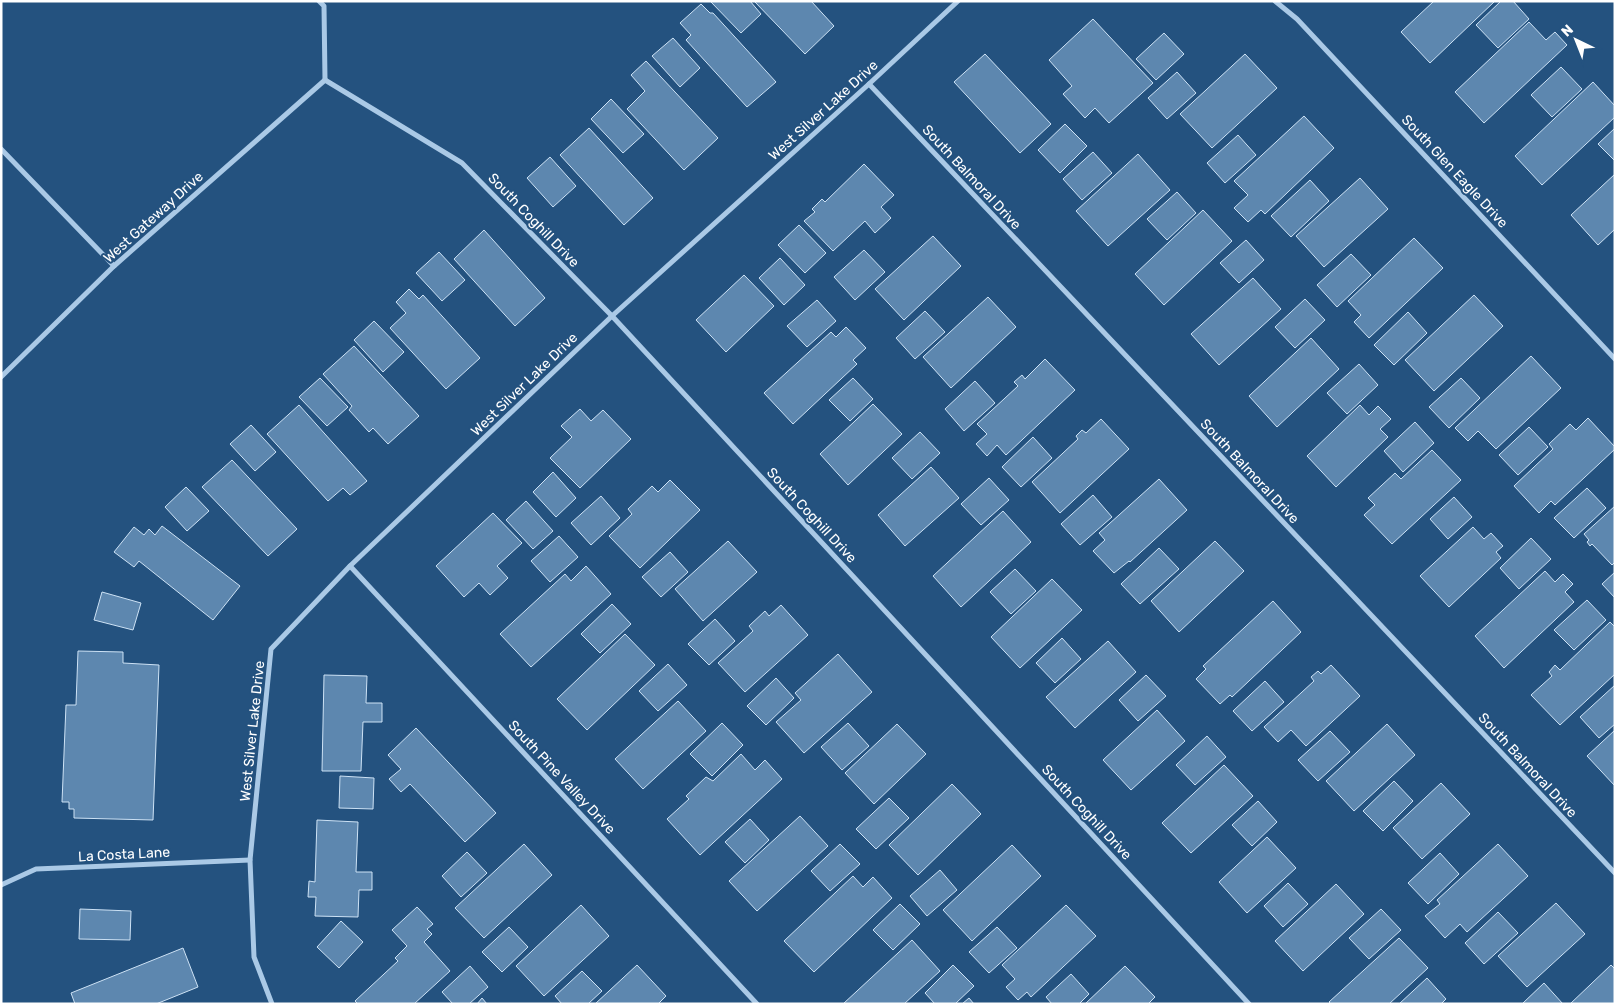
<svg xmlns="http://www.w3.org/2000/svg" width="1616" height="1005" font-family="Rubik,sans-serif">
	<style>
		.building { fill: #5d87af; stroke: #cde2f5 }
		.lines { fill: none; stroke-linecap: round; stroke-linejoin: round }
		.street { stroke: #aac9e6; stroke-width: 5 }
		.labels { text-anchor: middle; stroke-width: 4; stroke-linejoin: round; paint-order: stroke }
		.street-label { font-size: 14px; fill: #fff; stroke: #24527f }
	</style>
	<rect width="100%" height="100%" fill="#24527f"/>
	<g class="building">
		<path d="M710,1H750L761,14L741,33Z"/>
		<path d="M754,1H811L834,26L805,54Z"/>
		<path d="M1434,1H1495L1430,63L1401,32Z"/>
		<path d="M1501,1H1513L1529,19L1498,48L1476,25Z"/>
		<path d="M701,4L710,13H713L776,82L747,107L686,40L691,35L680,23Z"/>
		<path d="M1093,19L1153,83L1109,123L1095,108L1085,118L1063,94L1072,86L1049,60Z"/>
		<path d="M1529,22L1546,40L1555,32L1567,45L1484,123L1455,92Z"/>
		<path d="M1164,33L1184,54L1156,80L1136,59Z"/>
		<path d="M673,38L700,68L680,87L652,56Z"/>
		<path d="M985,54L1051,124L1020,153L954,82Z"/>
		<path d="M1245,54L1277,88L1212,148L1180,114Z"/>
		<path d="M646,61L718,138L684,170L627,109L645,91L631,75Z"/>
		<path d="M1561,67L1582,89L1552,117L1531,95Z"/>
		<path d="M1177,72L1196,93L1167,119L1148,98Z"/>
		<path d="M1593,82L1615,106V117L1542,185L1515,156Z"/>
		<path d="M611,99L644,134L623,153L591,119Z"/>
		<path d="M1304,116L1334,148L1265,214L1261,210L1248,222L1234,208L1248,195L1234,181Z"/>
		<path d="M1065,124L1087,146L1060,173L1038,150Z"/>
		<path d="M589,128L653,198L624,225L560,155Z"/>
		<path d="M1615,128V161L1598,144Z"/>
		<path d="M1238,135L1256,155L1225,183L1207,163Z"/>
		<path d="M1093,152L1112,173L1082,200L1063,179Z"/>
		<path d="M1138,154L1170,190L1108,246L1076,211Z"/>
		<path d="M550,157L576,186L553,207L527,178Z"/>
		<path d="M864,164L894,195L881,207L891,218L875,233L865,221L833,251L804,221L815,212L812,209L822,199L825,202Z"/>
		<path d="M1615,174V229L1598,245L1571,215Z"/>
		<path d="M1360,178L1388,209L1324,267L1296,236Z"/>
		<path d="M1310,180L1329,201L1291,237L1271,216Z"/>
		<path d="M1177,192L1196,213L1167,240L1147,219Z"/>
		<path d="M1203,210L1232,241L1164,305L1135,274Z"/>
		<path d="M799,225L826,253L805,273L778,245Z"/>
		<path d="M484,230L545,298L515,326L454,259Z"/>
		<path d="M933,236L961,266L904,320L875,289Z"/>
		<path d="M1414,238L1443,268L1369,338L1354,322L1361,315L1348,301Z"/>
		<path d="M1246,240L1264,260L1239,283L1220,263Z"/>
		<path d="M864,250L885,272L855,300L834,277Z"/>
		<path d="M439,252L465,280L442,301L416,273Z"/>
		<path d="M1351,254L1371,275L1337,307L1317,285Z"/>
		<path d="M780,258L805,285L784,305L759,278Z"/>
		<path d="M744,275L774,306L726,352L696,320Z"/>
		<path d="M1253,278L1281,309L1219,365L1191,334Z"/>
		<path d="M409,289L419,299L423,295L480,358L446,389L390,328L406,313L396,302Z"/>
		<path d="M1474,295L1503,326L1434,391L1405,360Z"/>
		<path d="M988,297L1016,327L951,388L923,357Z"/>
		<path d="M1305,299L1325,320L1295,348L1275,327Z"/>
		<path d="M817,300L836,321L807,347L787,326Z"/>
		<path d="M925,311L945,332L915,359L896,338Z"/>
		<path d="M1408,312L1427,333L1394,365L1374,345Z"/>
		<path d="M374,321L404,352L383,372L354,340Z"/>
		<path d="M846,327L866,348L853,360L857,364L793,424L764,393L831,332L836,337Z"/>
		<path d="M1311,338L1339,369L1277,427L1249,396Z"/>
		<path d="M354,346L419,416L388,444L373,428L369,432L349,410L352,406L323,374Z"/>
		<path d="M1531,356L1561,388L1496,449L1478,431L1468,441L1455,428Z"/>
		<path d="M1045,359L1075,390L1006,455L997,445L987,456L976,444L987,434L977,424L1018,386L1014,382L1022,375L1025,379Z"/>
		<path d="M1359,364L1378,385L1347,414L1327,393Z"/>
		<path d="M320,378L348,407L327,426L299,397Z"/>
		<path d="M853,378L873,399L850,421L829,400Z"/>
		<path d="M1461,378L1480,398L1449,428L1429,407Z"/>
		<path d="M975,381L995,403L964,431L945,409Z"/>
		<path d="M873,404L902,434L848,485L820,454Z"/>
		<path d="M299,405L367,481L350,495L343,488L328,501L267,434Z"/>
		<path d="M1360,405L1369,415L1378,406L1391,419L1380,429L1388,437L1336,487L1307,456Z"/>
		<path d="M580,409L591,421L603,410L631,439L580,488L550,458L572,437L561,426Z"/>
		<path d="M1588,418L1615,447V449L1555,505L1551,501L1539,513L1514,486L1553,449L1549,444L1570,424L1576,430Z"/>
		<path d="M1101,419L1129,449L1060,513L1032,482L1078,439L1076,436L1082,430L1086,433Z"/>
		<path d="M1415,422L1434,443L1403,472L1384,451Z"/>
		<path d="M251,425L276,452L255,471L230,444Z"/>
		<path d="M1529,427L1548,447L1518,475L1499,455Z"/>
		<path d="M920,432L940,453L912,479L892,458Z"/>
		<path d="M1033,437L1052,458L1021,487L1002,467Z"/>
		<path d="M1432,450L1461,480L1392,544L1364,515L1375,505L1368,498L1395,473L1401,479Z"/>
		<path d="M232,460L297,529L268,556L202,487Z"/>
		<path d="M931,467L959,498L905,546L878,515Z"/>
		<path d="M553,472L576,498L556,517L533,492Z"/>
		<path d="M989,478L1009,500L981,525L961,504Z"/>
		<path d="M1159,479L1187,510L1130,562L1129,561L1114,573L1093,551L1105,540L1099,533Z"/>
		<path d="M670,480L700,510L640,568L609,536L632,514L628,509L652,486L658,492Z"/>
		<path d="M186,487L209,511L187,531L165,507Z"/>
		<path d="M1587,488L1606,508L1574,538L1554,518Z"/>
		<path d="M1093,495L1112,517L1080,545L1061,524Z"/>
		<path d="M601,496L620,518L591,545L571,523Z"/>
		<path d="M1454,497L1472,517L1448,539L1430,519Z"/>
		<path d="M526,501L553,531L533,549L506,520Z"/>
		<path d="M1615,506V562L1612,565L1592,544L1590,546L1587,542L1589,540L1584,534Z"/>
		<path d="M1003,511L1031,542L961,607L933,576Z"/>
		<path d="M493,513L522,543L497,566L508,578L490,595L479,583L464,597L436,566Z"/>
		<path d="M162,526L240,586L213,620L139,561L134,567L114,552L134,527L144,535L149,529L155,535Z"/>
		<path d="M1473,527L1484,539L1491,533L1503,546L1496,552L1501,558L1449,607L1420,576Z"/>
		<path d="M559,536L578,557L550,582L531,561Z"/>
		<path d="M1531,538L1551,559L1519,589L1500,568Z"/>
		<path d="M728,541L757,572L703,621L675,589Z"/>
		<path d="M1215,541L1244,571L1179,632L1151,601Z"/>
		<path d="M1159,548L1179,569L1140,604L1121,584Z"/>
		<path d="M670,552L688,572L661,597L642,577Z"/>
		<path d="M586,566L611,594L531,667L500,634L565,574L571,581Z"/>
		<path d="M1015,569L1036,591L1011,614L990,592Z"/>
		<path d="M1545,571L1555,582L1563,574L1573,584L1565,592L1574,602L1504,668L1475,636Z"/>
		<path d="M1615,572V598L1602,584Z"/>
		<path d="M1052,579L1082,610L1020,668L991,637Z"/>
		<path d="M102,592L141,603L133,630L94,620Z"/>
		<path d="M1587,600L1606,620L1574,650L1554,630Z"/>
		<path d="M1273,601L1301,632L1232,697L1230,695L1220,704L1196,679L1206,669L1203,666Z"/>
		<path d="M612,604L631,624L600,653L581,634Z"/>
		<path d="M781,605L808,635L745,692L718,663L753,631L749,626L765,611L769,616Z"/>
		<path d="M715,619L735,641L709,665L688,644Z"/>
		<path d="M1610,622L1615,627V674L1560,725L1531,695L1552,676L1549,672L1555,665L1560,670Z"/>
		<path d="M625,634L655,665L587,730L557,699Z"/>
		<path d="M1062,638L1081,659L1055,683L1036,663Z"/>
		<path d="M1108,641L1136,672L1075,728L1046,697Z"/>
		<path d="M78,651L123,652V663L159,665L153,820L74,818V809H69V802H62L66,705H76Z"/>
		<path d="M838,654L872,692L804,753L776,722L801,700L795,693Z"/>
		<path d="M668,664L687,685L658,711L639,691Z"/>
		<path d="M1331,665L1360,696L1306,746L1291,730L1278,742L1264,727L1314,681L1311,677L1318,671L1321,674Z"/>
		<path d="M324,675L367,676L366,703H382V722H363L361,771H322Z"/>
		<path d="M1146,675L1166,696L1138,721L1119,700Z"/>
		<path d="M776,678L794,698L766,725L747,706Z"/>
		<path d="M1265,681L1284,702L1252,731L1233,711Z"/>
		<path d="M1615,685V724L1599,738L1580,717Z"/>
		<path d="M678,701L706,731L643,789L615,759Z"/>
		<path d="M1157,710L1185,741L1131,790L1103,760Z"/>
		<path d="M722,723L743,745L712,776L690,754Z"/>
		<path d="M848,723L869,746L842,770L821,747Z"/>
		<path d="M897,724L926,754L874,804L845,773Z"/>
		<path d="M1387,724L1415,755L1354,811L1326,781Z"/>
		<path d="M416,728L496,813L465,842L410,784L401,792L389,779L401,769L388,755Z"/>
		<path d="M1615,730V786L1587,756Z"/>
		<path d="M1330,731L1350,752L1318,781L1298,760Z"/>
		<path d="M1207,736L1226,757L1195,785L1176,765Z"/>
		<path d="M741,754L755,770L765,760L782,779L700,855L667,819L689,799L686,796L706,777L713,781Z"/>
		<path d="M1224,765L1253,796L1191,853L1162,823Z"/>
		<path d="M340,776L374,778L373,809L339,808Z"/>
		<path d="M1394,781L1413,801L1383,831L1363,811Z"/>
		<path d="M1441,783L1470,814L1422,859L1393,828Z"/>
		<path d="M952,784L981,814L918,875L889,845Z"/>
		<path d="M889,798L909,818L876,849L856,829Z"/>
		<path d="M1258,801L1277,822L1252,846L1232,825Z"/>
		<path d="M800,816L828,846L757,911L729,881Z"/>
		<path d="M750,819L769,840L745,863L725,842Z"/>
		<path d="M317,820L358,822L356,872H372V890H359L358,917L315,916L316,897H308L309,881L315,882Z"/>
		<path d="M1267,837L1296,868L1247,913L1219,882Z"/>
		<path d="M524,844L552,875L484,938L455,908Z"/>
		<path d="M840,844L860,864L830,891L811,871Z"/>
		<path d="M1498,844L1528,876L1467,932L1460,924L1445,938L1425,916L1440,904L1437,900Z"/>
		<path d="M1012,845L1041,876L972,941L943,910Z"/>
		<path d="M467,852L487,873L461,897L442,876Z"/>
		<path d="M1440,853L1459,874L1428,904L1408,883Z"/>
		<path d="M940,870L957,890L927,916L910,896Z"/>
		<path d="M853,876L863,887L873,877L892,898L814,972L784,941Z"/>
		<path d="M1288,883L1308,904L1283,927L1264,906Z"/>
		<path d="M1336,884L1364,914L1303,971L1275,941Z"/>
		<path d="M1556,903L1585,934L1527,987L1498,956Z"/>
		<path d="M900,904L920,924L893,950L873,930Z"/>
		<path d="M581,905L609,936L544,996L516,966Z"/>
		<path d="M1066,905L1096,936L1031,997L1027,992L1018,1000L1006,987L1015,979L1002,965Z"/>
		<path d="M417,907L433,924L427,929L432,934L424,942L450,971L414,1004H358L355,1001L398,961L395,958L407,946L392,930Z"/>
		<path d="M80,909L131,911L130,940L79,939Z"/>
		<path d="M1381,909L1401,930L1369,959L1349,938Z"/>
		<path d="M1498,912L1518,933L1484,964L1465,943Z"/>
		<path d="M341,921L363,942L339,968L317,947Z"/>
		<path d="M509,927L528,947L502,972L482,952Z"/>
		<path d="M997,927L1017,948L989,973L969,952Z"/>
		<path d="M1399,938L1428,968L1389,1004H1331L1329,1002Z"/>
		<path d="M912,940L940,971L904,1004H843Z"/>
		<path d="M183,948L198,987L156,1004H75L71,993Z"/>
		<path d="M637,965L666,996L658,1004H595Z"/>
		<path d="M953,965L974,986L955,1004H935L925,993Z"/>
		<path d="M1611,965L1615,969V1004H1570Z"/>
		<path d="M470,966L488,987L469,1004H453L442,992Z"/>
		<path d="M1125,966L1155,997L1148,1004H1085Z"/>
		<path d="M582,971L602,991L588,1004H562L555,996Z"/>
		<path d="M1071,974L1089,994L1079,1004H1052L1046,997Z"/>
		<path d="M1427,978L1446,999L1441,1004H1399Z"/>
		<path d="M1544,983L1563,1004H1522Z"/>
		<path d="M482,998L487,1004H477Z"/>
		<path d="M969,998L974,1004H962Z"/>
	</g>
	<g class="lines">
		<g class="street">
			<path d="M319,1L324,6L325,80"/>
			<path d="M1275,1L1297,19L1615,359"/>
			<path d="M325,80L462,163L612,316L1249,1004"/>
			<path d="M869,84L1615,873"/>
			<path d="M1,149L114,266"/>
			<path d="M1,377L114,266L325,80"/>
			<path d="M350,566L757,1004"/>
			<path d="M1,885L36,869L250,860"/>
			<path d="M272,1004L254,957L250,860L271,649L350,566L612,316L869,84L958,1"/>
		</g>
	</g>
	<g class="labels">
		<g class="street-label">
			<text transform="translate(823 110) rotate(-42)" y="5">West Silver Lake Drive</text>
			<text transform="translate(1455 171) rotate(47)" y="5">South Glen Eagle Drive</text>
			<text transform="translate(972 177) rotate(47)" y="5">South Balmoral Drive</text>
			<text transform="translate(153 217) rotate(-42)" y="5">West Gateway Drive</text>
			<text transform="translate(534 220) rotate(46)" y="5">South Coghill Drive</text>
			<text transform="translate(524 384) rotate(-44)" y="5">West Silver Lake Drive</text>
			<text transform="translate(1250 471) rotate(47)" y="5">South Balmoral Drive</text>
			<text transform="translate(812 515) rotate(47)" y="5">South Coghill Drive</text>
			<text transform="translate(252 731) rotate(-84)" y="5">West Silver Lake Drive</text>
			<text transform="translate(1528 765) rotate(47)" y="5">South Balmoral Drive</text>
			<text transform="translate(562 777) rotate(47)" y="5">South Pine Valley Drive</text>
			<text transform="translate(1087 812) rotate(47)" y="5">South Coghill Drive</text>
			<text transform="translate(124 854) rotate(-3)" y="5">La Costa Lane</text>
		</g>
	</g>
	<rect width="1616" height="1005" fill="none" stroke="#ffffff" stroke-width="5"/>
	<g transform="translate(1576 40) rotate(317)" stroke="#24527f" stroke-width="4" paint-order="stroke">
	<path d="M0-4L9 19L0 12L-9 19Z" fill="#ffffff"/>
	<text y="-8" font-size="14" font-weight="bold" text-anchor="middle" fill="#ffffff">N</text>
	</g>
</svg>
